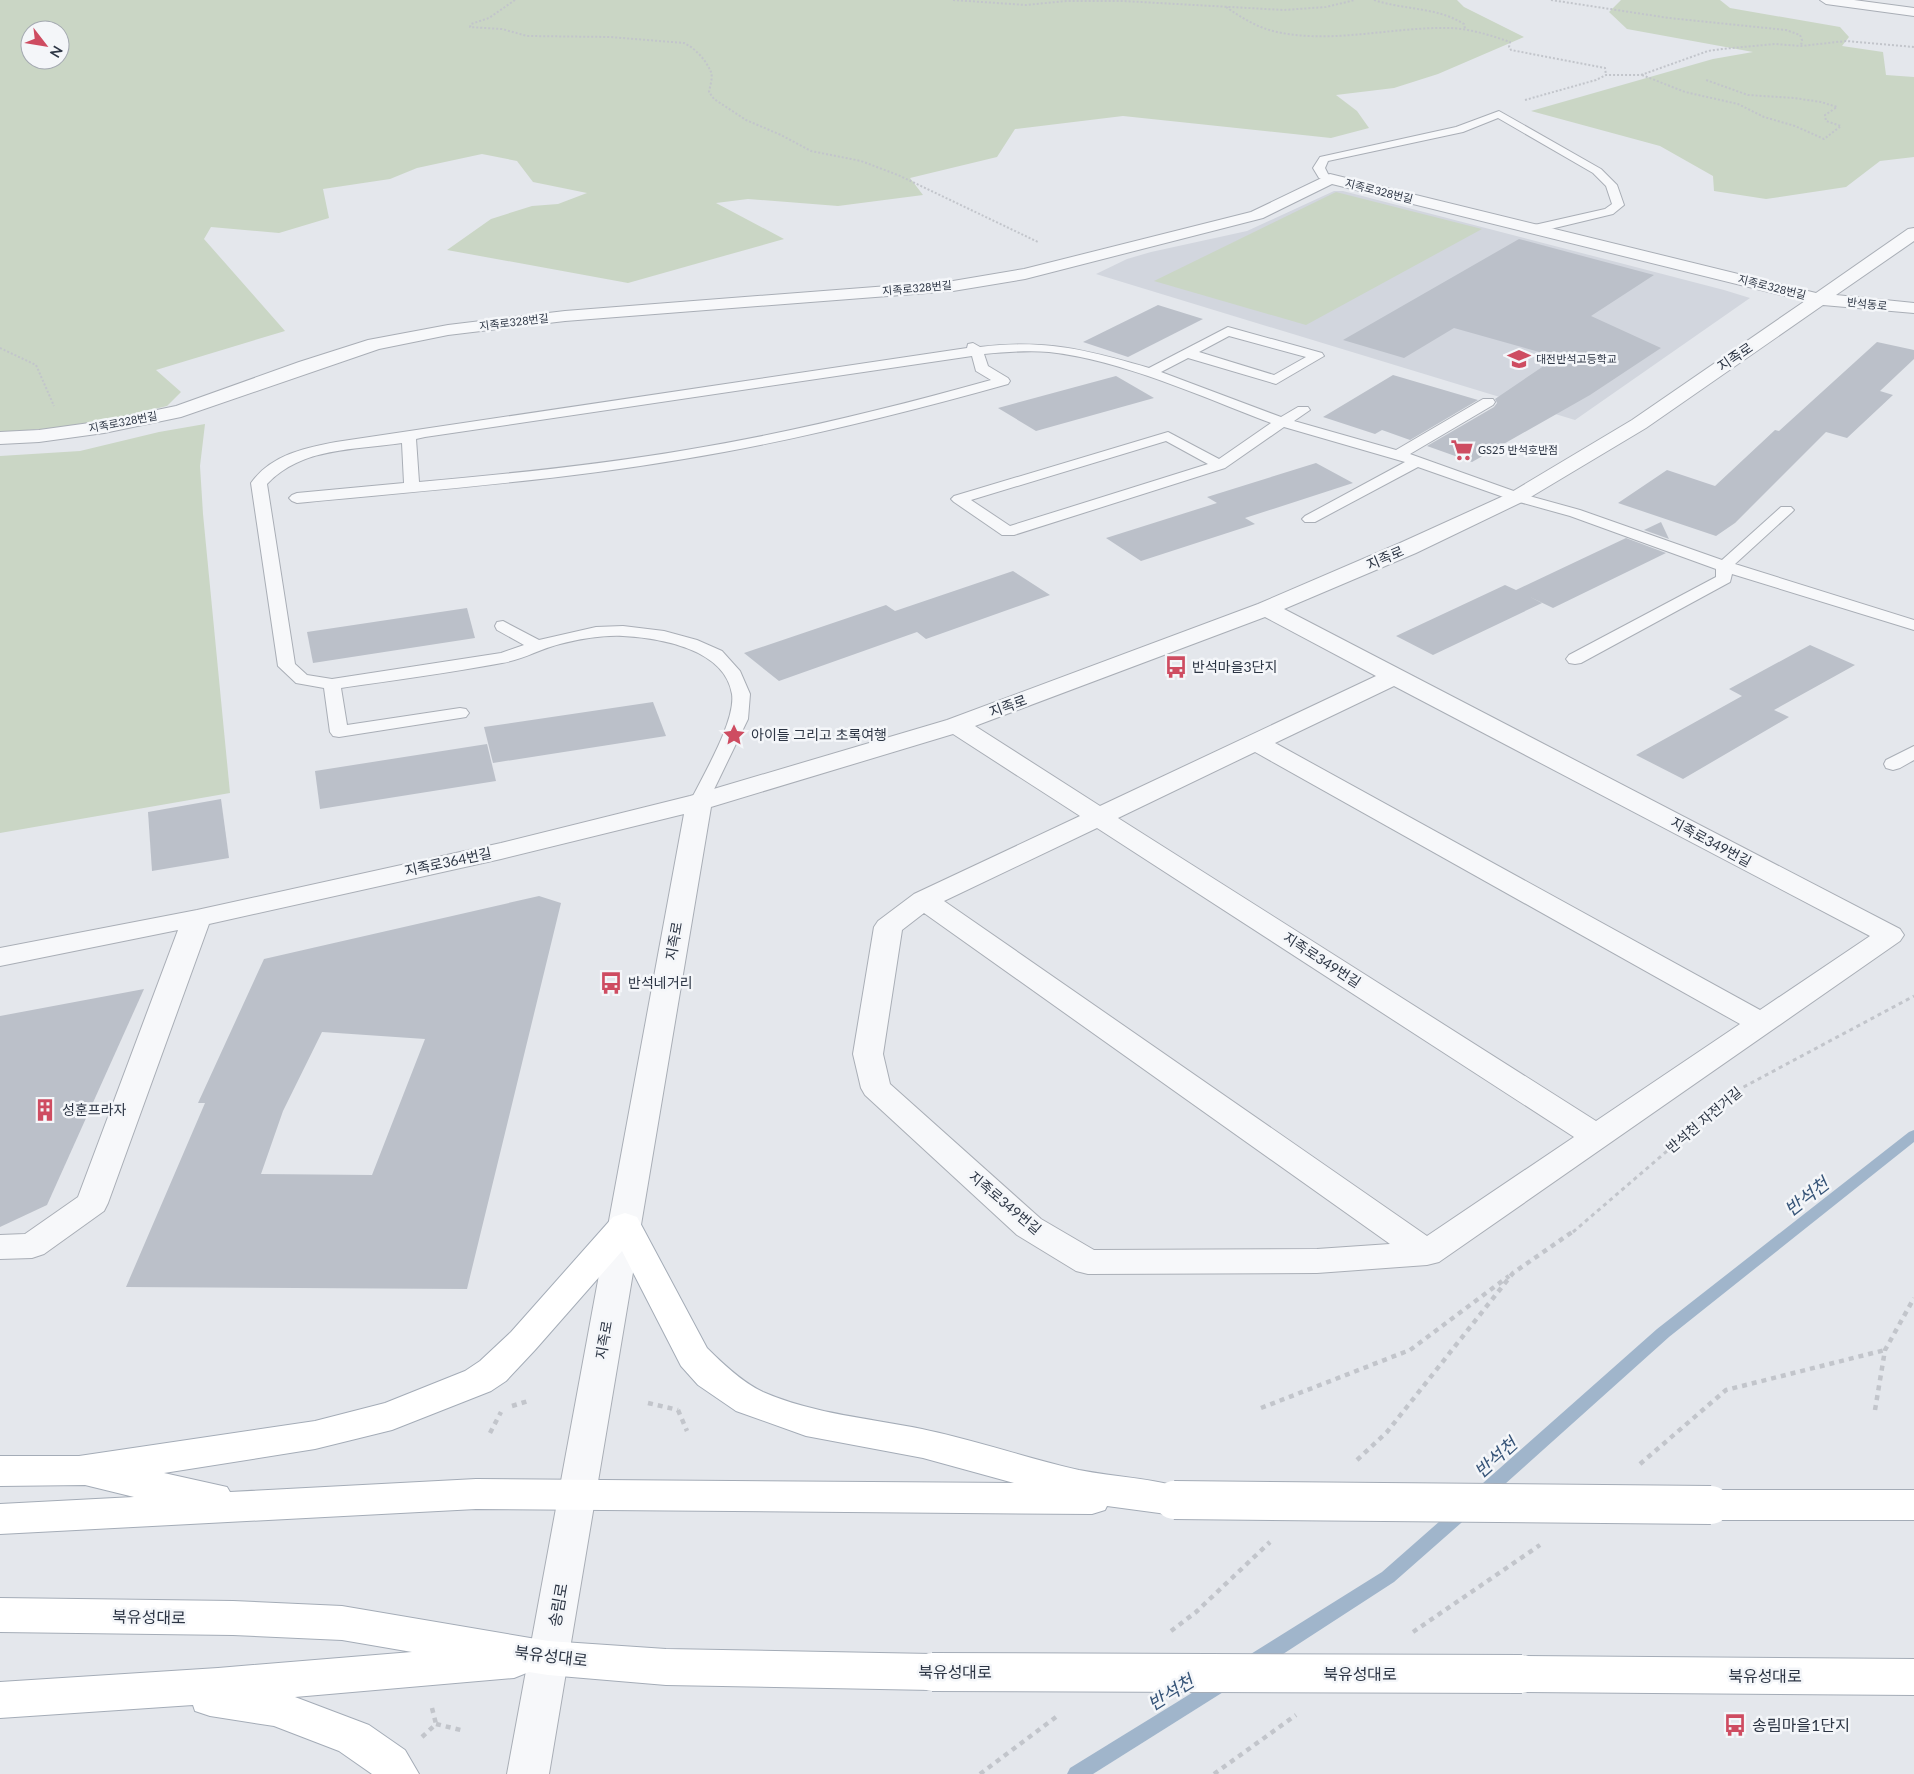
<svg xmlns="http://www.w3.org/2000/svg" width="1914" height="1774" font-family="Lato,'Noto Sans KR',sans-serif">
	<style>
		.built { fill: #d2d6de }
		.green { fill: #cad6c5; fill-rule: evenodd }
		.lines { fill: none; stroke-linecap: round; stroke-linejoin: round }
		.stream { fill: #a0b5cb; fill-rule: evenodd }
		.building { fill: #bbc0c9; fill-rule: evenodd }
		.service-casing { stroke: #a9aeb6; stroke-width: 2 }
		.minor-casing { stroke: #a9aeb6; stroke-width: 2 }
		.primary-casing { stroke: #a4acb7; stroke-width: 2 }
		.path-far2 { stroke: #c2c5cb; stroke-width: 2; stroke-dasharray: 2 2; stroke-linecap: butt }
		.path-far1 { stroke: #c2c5cb; stroke-width: 3; stroke-dasharray: 4 4; stroke-linecap: butt }
		.path { stroke: #c2c5cb; stroke-width: 4.5; stroke-dasharray: 5 5; stroke-linecap: butt }
		.service { fill: #f7f8fa; fill-rule: evenodd }
		.minor { fill: #f7f8fa; fill-rule: evenodd }
		.primary { fill: #fff; fill-rule: evenodd }
		.primary-bridge-casing { stroke: #a4acb7; stroke-width: 40; stroke-linecap: butt }
		.primary-bridge { stroke: #fff; stroke-width: 38 }
		.labels { text-anchor: middle; stroke-width: 5; stroke-linejoin: round; paint-order: stroke }
		.far-street-label { font-size: 11px; fill: #2c3544; stroke: #f4f6f9 }
		.far-poi-label { font-size: 11px; fill: #2c3544; stroke: #f4f6f9; text-anchor: start }
		.street-label { font-size: 14px; fill: #2c3544; stroke: #f4f6f9 }
		.poi-label { font-size: 14px; fill: #2c3544; stroke: #f4f6f9; text-anchor: start }
		.near-street-label { font-size: 16px; fill: #2c3544; stroke: #f4f6f9 }
		.near-poi-label { font-size: 16px; fill: #2c3544; stroke: #f4f6f9; text-anchor: start }
		.near-water-label { font-size: 18px; font-style: italic; fill: #365478; stroke: #f4f6f9 }
	</style>
	<rect width="100%" height="100%" fill="#e4e7ec"/>
	<path class="built" d="M1334,191H1343L1724,290L1750,298L1575,420L1096,274L1127,259L1151,252L1247,231Z"/>
	<g class="green">
		<path d="M0,0H1457L1464,7L1524,37L1438,74L1394,88L1336,95L1357,111L1369,128L1331,138L1123,116L1015,129L997,157L910,178L923,195L838,206L748,199L716,203L784,239L628,283L447,250L491,219L532,206L558,204L587,193L533,182L517,161L482,154L417,168L390,179L323,189L329,218L279,233L211,227L204,239L285,331L156,370L181,392L167,406L122,417L54,428L0,432ZM30,30H60V60H30Z"/>
		<path d="M1621,0H1720L1730,8L1840,27L1849,37L1842,46L1883,52L1886,75L1914,77V157L1880,161L1846,187L1766,199L1714,191L1713,176L1660,146L1531,111L1713,59L1753,52L1627,29L1609,12Z"/>
		<path d="M1336,192L1482,229L1306,325L1154,281Z"/>
		<path d="M205,424L200,466L203,514L230,793L0,833V456L80,451L159,432Z"/>
	</g>
	<g class="lines">
		<g class="stream">
			<path d="M1914,1130V1142L1669,1337L1486,1501L1480,1503L1474,1501L1471,1496L1474,1491L1657,1329L1909,1132Z"/>
			<path d="M1463,1504L1469,1506L1472,1511L1469,1516L1394,1582L1260,1669L1253,1671L1246,1669L1244,1663L1246,1657L1382,1572L1457,1506Z"/>
			<path d="M1221,1675L1228,1677L1230,1683L1228,1689L1093,1774H1067L1070,1768Z"/>
		</g>
	</g>
	<g class="building">
		<path d="M1519,239L1654,275L1591,316L1661,348L1590,395L1472,462L1427,446L1494,407L1497,403L1495,399L1557,357L1454,328L1404,358L1343,340Z"/>
		<path d="M1158,305L1203,319L1128,357L1083,342Z"/>
		<path d="M1877,342L1914,350V359L1880,391L1893,395L1847,438L1826,432L1735,523L1716,536L1618,503L1667,470L1715,486L1775,430L1779,431Z"/>
		<path d="M1393,375L1478,400L1410,440L1382,430L1375,434L1323,417Z"/>
		<path d="M1116,376L1154,398L1036,431L998,408Z"/>
		<path d="M1316,463L1353,483L1245,518L1255,524L1141,561L1106,538L1217,503L1207,497Z"/>
		<path d="M1661,522L1669,539L1644,530Z"/>
		<path d="M1626,538L1666,553L1553,608L1530,597L1542,603L1433,655L1396,636L1505,585L1516,590Z"/>
		<path d="M1013,571L1050,595L926,639L917,632L779,681L744,653L886,605L895,611Z"/>
		<path d="M467,608L475,638L313,663L307,632Z"/>
		<path d="M1810,645L1855,665L1774,710L1789,717L1683,779L1636,755L1742,696L1729,689Z"/>
		<path d="M653,702L666,736L493,763L484,727Z"/>
		<path d="M487,744L496,781L320,809L315,771Z"/>
		<path d="M221,799L229,858L152,871L148,812Z"/>
		<path d="M539,896L561,903L467,1289L126,1287L205,1103H198L264,959ZM322,1032L425,1039L372,1175L261,1174L283,1111Z"/>
		<path d="M144,989L47,1205L0,1227V1016Z"/>
	</g>
	<g class="lines">
		<defs>
			<g id="service">
				<path d="M1499,111L1601,169L1617,185L1624,205L1613,214L1534,233L1530,232L1528,229L1530,226L1605,209L1612,204L1606,186L1593,173L1498,118L1463,132L1328,161L1325,168L1328,174L1336,179L1334,181L1330,182L1319,178L1313,168L1320,157L1456,127Z"/>
				<path d="M1228,327L1322,353L1324,356L1276,384L1188,358L1161,372L1281,417L1298,407H1308L1310,410L1294,421L1396,450L1483,399H1493L1495,402L1493,405L1410,454L1522,494L1580,510L1722,560L1781,507H1791L1794,510L1791,513L1735,564L1914,620V630L1732,574L1730,582L1581,663L1575,664L1569,663L1566,659L1569,655L1716,577V569L1570,516L1512,500L1418,467L1315,522H1305L1302,519L1305,516L1405,462L1284,427L1225,468L1014,535H1002L954,502L951,499L954,496L1168,432L1219,459L1271,423C1202,397 1122,360 1049,352C1029,350 1005,352 984,354L988,366L1008,378L1010,381L1008,384C901,414 793,441 684,459C556,481 426,490 297,503L292,501L289,498L292,495L297,493L404,483L402,443C355,450 302,447 267,484L295,664L307,675L332,679L501,653L524,645L497,630L495,626L497,622L503,621L539,640L596,627L623,626L664,631L697,640L722,651L740,671L750,694L748,719L706,806L699,808L692,806L690,802C702,777 736,721 732,694C725,649 660,638 623,636C602,635 580,639 560,644C540,649 522,660 502,663C449,673 395,680 341,688L347,725L460,708L466,709L469,713L466,717L460,718L339,737L333,736L330,732L324,688L296,683L278,666L251,483C271,455 304,448 336,442L967,348L968,344L973,343L980,347C1045,339 1087,350 1149,368ZM1229,336L1306,357L1274,375L1199,352ZM972,356L976,371L991,380C891,408 789,433 686,450C598,465 508,474 419,482L416,439L425,437ZM1166,441L1208,464L1010,526L971,500Z"/>
				<path d="M1914,746V760L1900,768L1893,770L1886,768L1884,764L1886,760Z"/>
			</g>
			<g id="minor">
				<path d="M1820,0H1854L1914,8V16L1826,4Z"/>
				<path d="M1330,174L1816,293L1908,229L1914,228V241L1836,295L1914,303V313L1823,305L1646,428L1524,501L1416,553L1284,609L1900,929L1904,935L1900,941L1439,1262L1427,1265L1317,1273L1088,1274L1076,1271L1017,1235L865,1095L861,1088L853,1054L874,927L878,921L914,894L1080,816L953,734L711,807L549,1774H507L684,814L501,859L209,924L108,1203L104,1211L44,1254L32,1258L0,1259V1235L25,1234L78,1197L178,930L0,966V948L197,910L501,843L690,796L947,720L1258,604L1400,543L1510,493L1632,420L1805,301L1332,184L1263,218L1025,279L953,291L565,321L448,335L379,349L181,417L104,433L39,442L0,444V432L39,430L104,421L176,406L299,362L368,340L448,325L565,311L953,281L1024,269L1251,212ZM1265,617L1376,676L1100,806L975,726ZM1394,686L1870,936L1760,1010L1275,743ZM1255,752L1740,1024L1596,1121L1118,818ZM1097,828L1574,1137L1427,1236L944,901ZM924,913L1390,1244L1317,1249L1094,1250L1041,1219L890,1084L883,1054L902,930Z"/>
			</g>
			<g id="primary">
				<path d="M625,1213L637,1217L707,1348C723,1364 742,1382 763,1392C814,1414 868,1418 922,1429C975,1440 1026,1458 1079,1470C1115,1477 1153,1478 1187,1489L1193,1500L1187,1511L1174,1515L1107,1506L1105,1510L1092,1514L476,1509L0,1534V1504L134,1497L85,1485L0,1486V1456H79L315,1421L385,1403L465,1371L480,1361L511,1332L613,1217ZM622,1251L681,1366L698,1385L736,1411L806,1436L923,1458L1014,1483L476,1479L230,1492L227,1487L164,1473L315,1449L392,1430L491,1391L506,1381L535,1350Z"/>
				<path d="M1711,1490H1914V1520H1711L1698,1516L1692,1505L1698,1494Z"/>
				<path d="M0,1598L233,1601L342,1606L548,1641L666,1649L932,1654L946,1660L952,1672L946,1684L932,1690L666,1685L548,1675L529,1672L514,1678L295,1697L369,1725L405,1750L419,1774H372L339,1751L274,1726L210,1716L195,1711L193,1705L0,1718V1682L218,1668L412,1652L342,1640L233,1635L0,1632Z"/>
				<path d="M1522,1656L1914,1659V1695L1522,1692L1508,1687L1502,1674L1508,1661Z"/>
			</g>
		</defs>
		<use href="#service" class="service-casing"/>
		<use href="#minor" class="minor-casing"/>
		<use href="#primary" class="primary-casing"/>
		<g class="path-far2">
			<path d="M515,0L489,18L471,24L470,27L502,29L527,36L610,37L684,43C695,48 706,60 711,72C713,78 710,86 709,92L714,99L746,120L781,135L811,151L861,161L898,175L1038,242"/>
			<path d="M953,0L1026,5L1066,1H1123L1284,10L1326,7L1355,0"/>
			<path d="M1374,0C1404,10 1437,7 1464,24L1465,29"/>
			<path d="M1551,0L1669,18L1786,30L1800,35L1802,40L1801,46"/>
			<path d="M1226,7C1242,18 1258,28 1277,32C1333,44 1391,27 1447,28C1468,28 1490,35 1510,42L1509,47L1511,50L1605,68L1606,75"/>
			<path d="M1642,75L1685,92L1738,104L1764,117L1795,126L1824,139L1841,126L1826,121L1825,115L1837,107L1821,102L1794,98L1748,95L1706,80"/>
			<path d="M1525,100L1596,80L1606,75H1641L1708,51L1722,49L1775,44L1801,46L1846,41L1914,47"/>
			<path d="M0,348L36,365L54,406"/>
		</g>
		<path class="path-far1" d="M1573,1232L1738,1090L1914,996"/>
		<g class="path">
			<path d="M648,1403L678,1410"/>
			<path d="M512,1406L528,1401"/>
			<path d="M1261,1408L1410,1350L1509,1276"/>
			<path d="M678,1410L687,1431"/>
			<path d="M1875,1410L1885,1350L1914,1298"/>
			<path d="M490,1433L501,1412"/>
			<path d="M1357,1460L1387,1432L1513,1273L1575,1230"/>
			<path d="M1640,1464L1726,1390L1885,1350"/>
			<path d="M1171,1631L1196,1612L1270,1542"/>
			<path d="M1413,1632L1540,1545"/>
			<path d="M432,1708L436,1724"/>
			<path d="M436,1724L465,1731"/>
			<path d="M422,1737L436,1724"/>
			<path d="M980,1774L1060,1714"/>
			<path d="M1214,1774L1296,1715"/>
		</g>
		<use href="#service" class="service"/>
		<use href="#minor" class="minor"/>
		<use href="#primary" class="primary"/>
		<defs>
			<g id="primary-bridge">
				<path d="M1174,1500L1711,1505"/>
				<path d="M932,1672L1522,1674"/>
			</g>
		</defs>
		<use href="#primary-bridge" class="primary-bridge-casing"/>
		<use href="#primary-bridge" class="primary-bridge"/>
	</g>
	<defs>
		<symbol id="school-bare" viewBox="-9 -9 18 18"><path d="M0-5L7-2L0 1L-7-2ZM-4 1L0 2.5L4 1V4Q0 6-4 4Z" fill="#ce4c61" stroke="#f4f6f9" stroke-width="2.5" paint-order="stroke"/></symbol>
		<symbol id="supermarket-bare" viewBox="-9 -9 18 18"><path d="M-6-5.5h2.5l.6 2H6L4.5 2H-2.5L-4.4-4H-6ZM-1.5 3.2a1.3 1.3 0 1 0 .1 0ZM3 3.2a1.3 1.3 0 1 0 .1 0Z" fill="#ce4c61" stroke="#f4f6f9" stroke-width="2.5" paint-order="stroke"/></symbol>
		<symbol id="bus-bare" viewBox="-9 -9 18 18"><path d="M-5-6H5V4H4V6H2V4H-2V6H-4V4H-5ZM-3.5-4V0h7V-4ZM-3.5 1.2v1.5H-2V1.2ZM2 1.2v1.5H3.5V1.2Z" fill="#ce4c61" stroke="#f4f6f9" stroke-width="2.5" paint-order="stroke"/></symbol>
		<symbol id="sight-bare" viewBox="-9 -9 18 18"><path d="M0-6L1.8-2.2L6-1.7L2.9 1.2L3.7 5.4L0 3.3L-3.7 5.4L-2.9 1.2L-6-1.7L-1.8-2.2Z" fill="#ce4c61" stroke="#f4f6f9" stroke-width="2.5" paint-order="stroke"/></symbol>
		<symbol id="building-bare" viewBox="-9 -9 18 18"><path d="M-4-6H4V6H1V3H-1V6H-4ZM-2.5-4.3h1.7v1.8h-1.7ZM.8-4.3h1.7v1.8H.8ZM-2.5-1h1.7V.8h-1.7ZM.8-1h1.7V.8H.8Z" fill="#ce4c61" stroke="#f4f6f9" stroke-width="2.5" paint-order="stroke"/></symbol>
	</defs>
	<g fill-rule="evenodd">
		<use href="#school-bare" x="1503" y="343" width="32" height="32"/>
		<use href="#supermarket-bare" x="1446" y="434" width="32" height="32"/>
		<use href="#bus-bare" x="1160" y="651" width="32" height="32"/>
		<use href="#sight-bare" x="718" y="719" width="32" height="32"/>
		<use href="#bus-bare" x="595" y="967" width="32" height="32"/>
		<use href="#building-bare" x="29" y="1094" width="32" height="32"/>
		<use href="#bus-bare" x="1719" y="1709" width="32" height="32"/>
	</g>
	<g class="labels">
		<g class="far-street-label">
			<text transform="translate(1379 191) rotate(14)" y="4">지족로328번길</text>
			<text transform="translate(1772 287) rotate(14)" y="4">지족로328번길</text>
			<text transform="translate(917 288) rotate(-5)" y="4">지족로328번길</text>
			<text transform="translate(1867 304) rotate(6)" y="4">반석동로</text>
			<text transform="translate(514 322) rotate(-7)" y="4">지족로328번길</text>
			<text transform="translate(123 422) rotate(-11)" y="4">지족로328번길</text>
		</g>
		<g class="far-poi-label">
			<text x="1536" y="363">대전반석고등학교</text>
			<text x="1478" y="454">GS25 반석호반점</text>
		</g>
		<g class="street-label">
			<text transform="translate(1735 357) rotate(-34)" y="5">지족로</text>
			<text transform="translate(1385 558) rotate(-23)" y="5">지족로</text>
			<text transform="translate(1008 706) rotate(-20)" y="5">지족로</text>
			<text transform="translate(1711 842) rotate(28)" y="5">지족로349번길</text>
			<text transform="translate(448 862) rotate(-12)" y="5">지족로364번길</text>
			<text transform="translate(674 941) rotate(-80)" y="5">지족로</text>
			<text transform="translate(1322 960) rotate(33)" y="5">지족로349번길</text>
			<text transform="translate(1704 1120) rotate(-40)" y="5">반석천 자전거길</text>
			<text transform="translate(1005 1203) rotate(40)" y="5">지족로349번길</text>
			<text transform="translate(604 1340) rotate(-80)" y="5">지족로</text>
		</g>
		<g class="poi-label">
			<text x="1192" y="672">반석마을3단지</text>
			<text x="751" y="740">아이들 그리고 초록여행</text>
			<text x="628" y="988">반석네거리</text>
			<text x="62" y="1115">성훈프라자</text>
		</g>
		<g class="near-street-label">
			<text transform="translate(558 1605) rotate(-80)" y="6">송림로</text>
			<text transform="translate(149 1617) rotate(1)" y="6">북유성대로</text>
			<text transform="translate(551 1656) rotate(7)" y="6">북유성대로</text>
			<text x="955" y="1678">북유성대로</text>
			<text x="1360" y="1680">북유성대로</text>
			<text x="1765" y="1682">북유성대로</text>
		</g>
		<g class="near-poi-label">
			<text x="1752" y="1731">송림마을1단지</text>
		</g>
		<g class="near-water-label">
			<text transform="translate(1807 1197) rotate(-38)" y="6">반석천</text>
			<text transform="translate(1496 1458) rotate(-42)" y="6">반석천</text>
			<text transform="translate(1171 1693) rotate(-32)" y="6">반석천</text>
		</g>
	</g>
	<g transform="translate(45 45) rotate(121)"><circle r="24" fill="#f4f6f9" stroke="#a4a9b1"/>
	<path d="M0-4L9 19L0 12L-9 19Z" fill="#ce4c61"/>
	<text y="-8" font-size="14" font-weight="bold" text-anchor="middle" fill="#2c3544">N</text>
	</g>
</svg>
